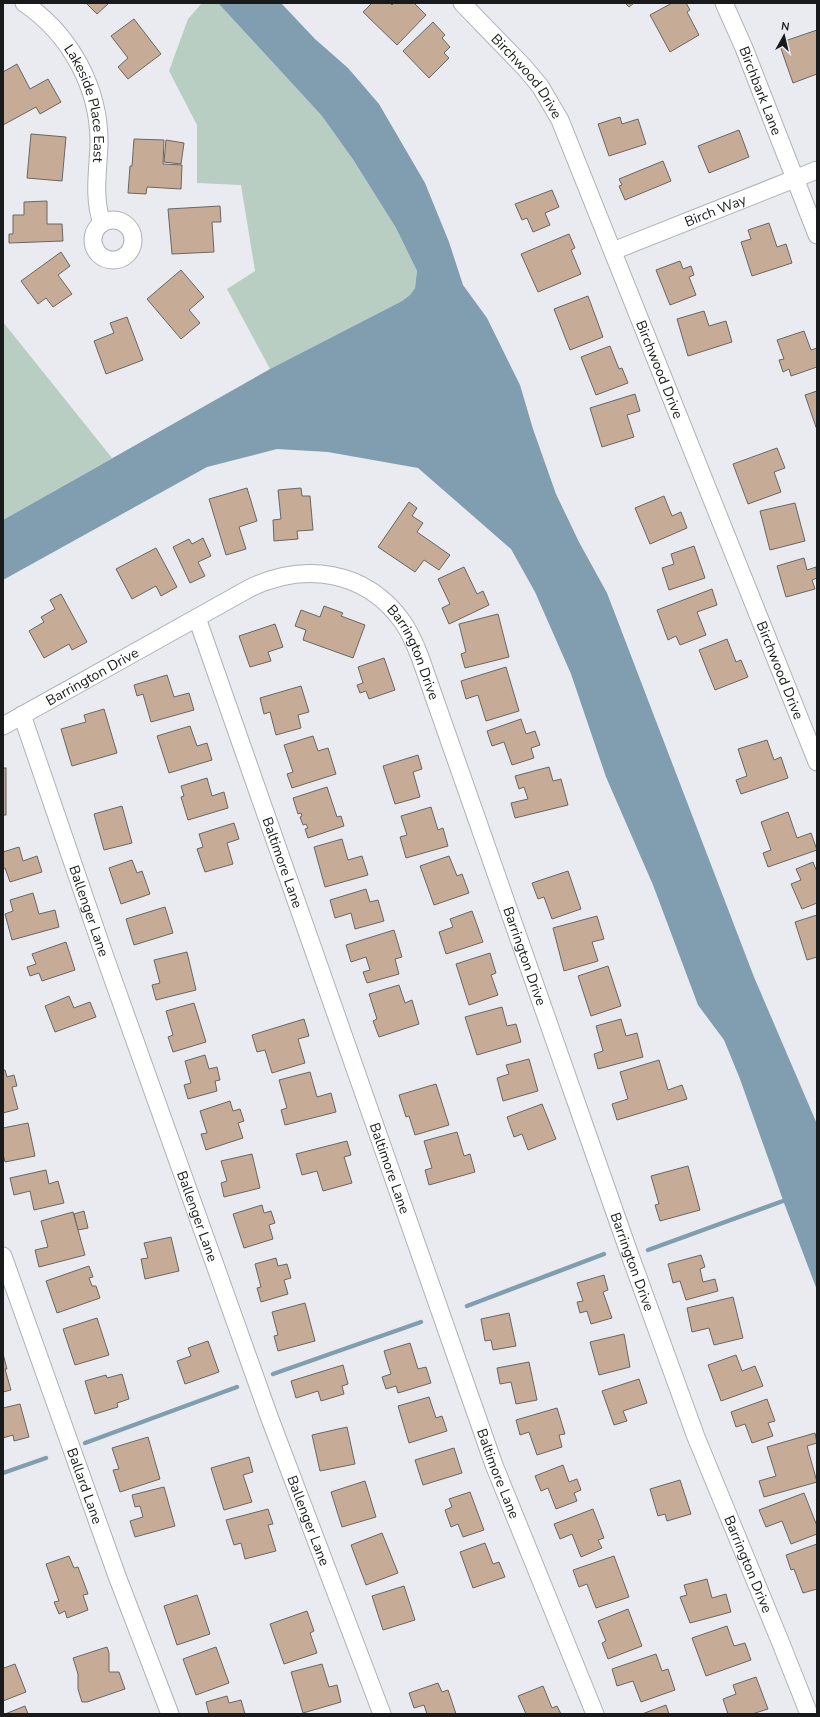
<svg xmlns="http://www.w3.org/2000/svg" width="820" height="1717" font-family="'Nunito Sans',sans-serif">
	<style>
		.green { fill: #b8cec2 }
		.water { fill: #809eb0 }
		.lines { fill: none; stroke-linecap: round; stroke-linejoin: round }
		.stream { stroke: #809eb0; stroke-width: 4.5 }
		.building { fill: #c6ac96; stroke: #6a6663 }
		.minor-casing { stroke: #afb1b6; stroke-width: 19 }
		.minor { stroke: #fff; stroke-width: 17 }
		.labels { text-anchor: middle; stroke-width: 4; stroke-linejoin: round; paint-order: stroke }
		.street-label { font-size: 14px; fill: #191a1b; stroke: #e9ebf0 }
	</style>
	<rect width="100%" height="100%" fill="#e9ebf0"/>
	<g class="green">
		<path d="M202,3H218L322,116L354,161L396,228L417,271L415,288L410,295L402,301L270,369L227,289L255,271L241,185L197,183V125L169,71L188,19Z"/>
		<path d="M3,322L112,458L3,520Z"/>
	</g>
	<path class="water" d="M218,3H281L315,39L348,68L379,104L425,183L449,242L463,285L487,318L520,385L533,429L556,494L579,542L607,593L754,977L817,1124V1290L784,1203L740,1079L724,1040L698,1005L653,885L606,777L571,674L535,592L511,549L418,468L328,452L277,449L207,467L3,580V520L270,369L402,301L410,295L415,288L417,271L396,228L354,161L322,116Z"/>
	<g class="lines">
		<g class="stream">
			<path d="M648,1250L783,1201"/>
			<path d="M467,1306L604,1254"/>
			<path d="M273,1374L421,1322"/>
			<path d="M85,1443L237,1387"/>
			<path d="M3,1473L46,1458"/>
		</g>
	</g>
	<g class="building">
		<path d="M86,3H109L97,14Z"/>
		<path d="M372,3H390L392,5L394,3H414L426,15L397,45L363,12Z"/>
		<path d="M625,3H634L629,7Z"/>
		<path d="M672,3H686L690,10L687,12L699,35L670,52L650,15Z"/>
		<path d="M134,19L161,54L128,79L118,67L128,58L111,36Z"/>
		<path d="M433,22L445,35L442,38L450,47L444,53L449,58L429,78L403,51Z"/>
		<path d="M817,30V74L793,83L779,43Z"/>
		<path d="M17,64L30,89L48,79L61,102L40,114L36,107L3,125V72Z"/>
		<path d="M620,117L622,124L638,119L646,144L609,156L598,124Z"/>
		<path d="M739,130L749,157L709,173L698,146Z"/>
		<path d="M31,134L66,137L62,181L27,178Z"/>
		<path d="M134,139L164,140L163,164L182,165L181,189L147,187L146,194L128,193L130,166H132Z"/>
		<path d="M166,140L184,143L181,164L164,162Z"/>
		<path d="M663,161L671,181L625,200L619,186L622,185L619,179Z"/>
		<path d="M552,190L559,207L545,213L550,225L533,232L527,218L522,220L515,204Z"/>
		<path d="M47,201V224H62L63,241L9,243V234H13V215H24V202Z"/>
		<path d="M220,206L221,222H212L214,252L172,254L168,209Z"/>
		<path d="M769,223L777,247L786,244L792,263L752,276L741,242L751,239L748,230Z"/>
		<path d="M569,234L575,248L571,250L581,274L538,292L521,254Z"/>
		<path d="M61,252L70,266L58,275L72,294L53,307L46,298L38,304L21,281Z"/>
		<path d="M680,261L683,269L691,266L694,275L689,277L696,295L670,305L656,270Z"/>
		<path d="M181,270L204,297L189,310L200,323L181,339L147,299Z"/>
		<path d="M588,296L603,337L570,350L554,309Z"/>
		<path d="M704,311L709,326L726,321L732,342L688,356L677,319Z"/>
		<path d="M127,317L143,360L106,374L94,341L114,333L110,323Z"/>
		<path d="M804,331L811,350L817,348V367L791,376L789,369L783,372L779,360L784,359L777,340Z"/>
		<path d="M610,346L619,369L622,368L628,383L596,395L581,357Z"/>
		<path d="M817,391V430L805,395Z"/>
		<path d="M635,394L640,411L627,415L634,437L602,447L590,408Z"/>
		<path d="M777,448L785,468L774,472L781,492L748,504L733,464Z"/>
		<path d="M247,488L257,521L239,527L246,549L226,555L209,499Z"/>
		<path d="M301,488L302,496H310L313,530L297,531L298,539L274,541L273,520L281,519L278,490Z"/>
		<path d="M664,496L672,516L681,512L687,528L650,544L635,508Z"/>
		<path d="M409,502L417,508L412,516L423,523L417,532L450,555L439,570L424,560L415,572L378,547Z"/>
		<path d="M795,503L805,541L770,550L760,511Z"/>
		<path d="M203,538L211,556L198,562L205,576L190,583L173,547L189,539L192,544Z"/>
		<path d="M694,546L705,578L669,590L662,568L674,564L671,554Z"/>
		<path d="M156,548L177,587L161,596L156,586L132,599L116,569Z"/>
		<path d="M804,558L807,570L816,567L817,578L812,580L815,589L786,597L777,566Z"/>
		<path d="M464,567L477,594L483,591L489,605L449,624L442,608L450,604L438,579Z"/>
		<path d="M712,589L717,605L697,612L706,635L680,645L676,636L668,640L657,610Z"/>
		<path d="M61,594L87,642L72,650L69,644L44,658L29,631L44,622L41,617L55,609L50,600Z"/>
		<path d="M324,606L343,613L341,616L365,625L353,658L303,640L306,630L295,626L301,610L320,617Z"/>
		<path d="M498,614L509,657L465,668L461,654L466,652L459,624Z"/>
		<path d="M275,624L283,647L268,652L271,661L250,667L239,636Z"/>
		<path d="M727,639L736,662L741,660L748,677L715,690L699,650Z"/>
		<path d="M384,658L395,690L369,699L366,691L360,693L357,685L363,683L358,667Z"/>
		<path d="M506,667L519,711L486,721L478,695L466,699L461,681Z"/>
		<path d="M167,675L174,697L189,693L194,710L151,722L143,694L137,696L134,685Z"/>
		<path d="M301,686L309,712L298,715L301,728L276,735L270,712L264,714L260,698Z"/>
		<path d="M104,709L117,753L72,766L61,729L86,722L84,715Z"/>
		<path d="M521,719L526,734L535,731L540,745L531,748L534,758L512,765L504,742L492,746L487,731Z"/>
		<path d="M190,726L197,746L207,743L212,760L169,773L157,736Z"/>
		<path d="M313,736L318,751L328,748L336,774L292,788L287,774L293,772L284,745Z"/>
		<path d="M767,740L774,760L781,757L788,778L741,794L736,780L747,776L738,749Z"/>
		<path d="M418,755L422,769L413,772L420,797L395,804L383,766Z"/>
		<path d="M549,767L553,781L561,779L568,805L515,818L511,803L528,799L524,787L519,789L515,776Z"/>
		<rect x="3" y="768" width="3" height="47"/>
		<path d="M207,778L212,796L224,792L228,808L188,820L181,797L184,796L181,786Z"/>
		<path d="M327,787L337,817L341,816L344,826L308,838L305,829L308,828L306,824L303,825L300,817L302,816L301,813L298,814L293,798Z"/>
		<path d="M122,806L132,843L104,850L94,814Z"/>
		<path d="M431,807L438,830L443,828L448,846L406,858L400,837L407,835L401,816Z"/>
		<path d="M788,812L797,838L811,833L817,850L768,867L763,853L771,850L761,822Z"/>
		<path d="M234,823L239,839L227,843L233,864L205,872L197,849L203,847L199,834Z"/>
		<path d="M342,839L348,860L362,856L368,875L325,887L314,847Z"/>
		<path d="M19,847L23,861L37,856L42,872L10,882L5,868L3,869V852Z"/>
		<path d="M449,856L457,876L462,874L469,893L434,905L420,866Z"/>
		<path d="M132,860L137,873L142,871L150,894L121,904L109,868Z"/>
		<path d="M813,862L817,872V903L802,909L791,884L801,880L796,869Z"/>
		<path d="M568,871L581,909L552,919L544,897L538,899L532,883Z"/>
		<path d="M366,889L370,902L378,900L384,921L355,929L351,913L335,918L330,900Z"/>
		<path d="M33,893L39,914L55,910L59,927L12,940L5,914L13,911L10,900Z"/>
		<path d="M165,907L173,933L134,945L126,919Z"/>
		<path d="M472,911L483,942L446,954L439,932L453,927L450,919Z"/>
		<path d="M817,915V957L807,960L795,922Z"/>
		<path d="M597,916L604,939L592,942L598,961L564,971L553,928Z"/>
		<path d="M394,930L402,957L395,959L399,974L367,983L363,972L370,970L366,957L351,962L346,945Z"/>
		<path d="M66,942L75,970L42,981L39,973L30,976L27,967L36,964L32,954Z"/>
		<path d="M187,952L196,990L156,1000L152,985L160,983L154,960Z"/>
		<path d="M490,953L496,973L491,975L498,995L469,1005L456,964Z"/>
		<path d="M608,966L621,1006L591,1016L578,976Z"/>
		<path d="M399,985L405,1003L412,1000L419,1024L379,1037L373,1021L377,1019L369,994Z"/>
		<path d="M69,996L74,1008L90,1002L96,1017L55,1032L45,1006Z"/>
		<path d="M194,1003L206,1042L173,1052L168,1037L173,1035L166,1011Z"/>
		<path d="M502,1007L507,1026L516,1024L521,1042L477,1055L465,1017Z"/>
		<path d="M304,1019L309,1036L298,1039L305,1063L272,1073L265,1050L257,1052L252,1035Z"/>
		<path d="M621,1019L626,1036L637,1033L643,1057L598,1069L594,1054L603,1051L596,1026Z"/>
		<path d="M205,1055L209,1069L217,1067L220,1080L215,1081L217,1091L188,1099L184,1085L191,1083L185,1061Z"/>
		<path d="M529,1059L538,1091L503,1101L497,1078L509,1074L506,1065Z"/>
		<path d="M659,1060L668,1090L682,1085L687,1099L617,1120L612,1104L628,1099L620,1072Z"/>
		<path d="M3,1070H5L7,1077L14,1075L17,1086L12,1087L18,1109L3,1113Z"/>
		<path d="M310,1072L317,1097L331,1093L336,1112L285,1125L281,1110L287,1108L279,1080Z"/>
		<path d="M436,1084L449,1125L415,1135L409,1116L406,1117L399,1095Z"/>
		<path d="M230,1101L233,1111L240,1109L244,1121L238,1123L243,1138L206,1150L201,1134L207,1133L200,1111Z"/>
		<path d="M542,1104L556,1139L528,1150L522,1134L514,1137L507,1117Z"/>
		<path d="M28,1123L35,1156L5,1162L3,1154V1128Z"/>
		<path d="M457,1132L464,1156L470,1154L475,1172L429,1185L425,1170L432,1168L424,1141Z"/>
		<path d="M347,1141L351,1155L344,1157L352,1183L323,1191L317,1171L302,1175L296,1154Z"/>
		<path d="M252,1154L260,1188L224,1197L221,1183L227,1181L221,1161Z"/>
		<path d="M688,1166L700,1210L660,1221L655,1205L659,1204L651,1176Z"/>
		<path d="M46,1170L49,1184L58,1181L64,1203L34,1210L30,1191L14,1195L10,1178Z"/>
		<path d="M262,1205L264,1213L271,1211L275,1223L269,1225L273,1239L244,1248L233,1214Z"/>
		<path d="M84,1211L88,1228L78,1230L74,1214Z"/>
		<path d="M73,1212L85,1255L39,1267L35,1250L48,1247L41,1221Z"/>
		<path d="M171,1237L179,1271L145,1279L141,1259L148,1258L144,1243Z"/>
		<path d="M701,1255L705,1267L700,1269L703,1282L715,1279L718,1291L686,1300L680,1281L673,1283L668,1264Z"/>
		<path d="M276,1258L278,1266L287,1264L291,1278L284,1280L288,1294L261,1302L257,1288L261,1287L255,1264Z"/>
		<path d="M89,1266L93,1277L89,1278L92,1286H96L100,1298L57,1313L46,1281Z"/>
		<path d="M604,1275L608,1290L603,1292L612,1318L591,1324L587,1311L580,1313L577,1302L583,1301L577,1283Z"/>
		<path d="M733,1297L743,1338L714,1345L709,1328L692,1332L687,1308Z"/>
		<path d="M305,1303L315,1341L278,1351L274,1336L278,1335L272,1312Z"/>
		<path d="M509,1313L516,1346L493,1350L491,1340L485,1341L481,1319Z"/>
		<path d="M97,1318L109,1355L75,1365L63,1329Z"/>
		<path d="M624,1334L630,1367L599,1375L590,1342Z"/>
		<path d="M208,1341L219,1372L185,1384L177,1361L191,1356L188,1348Z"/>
		<path d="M410,1343L418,1369L426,1367L431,1383L398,1393L396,1386L386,1389L382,1377L391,1374L384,1351Z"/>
		<path d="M3,1354L7,1369H5L11,1390L3,1392Z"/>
		<path d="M736,1355L742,1371L755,1366L763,1386L721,1401L708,1365Z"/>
		<path d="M529,1362L537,1400L516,1404L511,1382L500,1384L497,1368Z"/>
		<path d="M343,1365L348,1384L342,1386L344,1394L321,1401L318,1391L296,1398L291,1381Z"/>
		<path d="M122,1374L129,1399L117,1403L118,1407L95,1414L85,1381L106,1375L107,1378Z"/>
		<path d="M639,1379L647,1403L623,1411L627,1421L614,1425L602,1391Z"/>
		<path d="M429,1397L436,1418L442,1416L447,1431L409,1443L398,1406Z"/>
		<path d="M767,1399L775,1421L768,1423L773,1436L752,1443L745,1424L736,1427L731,1412Z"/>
		<path d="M20,1404L29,1437L14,1441L13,1435L3,1438V1408Z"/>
		<path d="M557,1408L565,1434L559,1435L562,1447L537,1455L529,1432L520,1435L516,1420Z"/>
		<path d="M347,1427L355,1464L320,1471L312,1435Z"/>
		<path d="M815,1433L817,1443L807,1446L817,1482L764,1497L759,1481L776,1476L767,1447Z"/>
		<path d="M148,1437L160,1479L120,1492L113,1470L119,1469L112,1448Z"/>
		<path d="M454,1448L462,1473L423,1485L415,1460Z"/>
		<path d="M249,1457L253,1472L243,1475L252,1502L224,1510L211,1468Z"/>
		<path d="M563,1465L569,1482L577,1479L581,1490L574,1493L577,1501L556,1509L548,1488L541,1491L535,1476Z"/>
		<path d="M680,1480L691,1514L667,1521L665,1514L658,1516L650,1489Z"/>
		<path d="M365,1481L376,1517L342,1527L331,1492Z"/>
		<path d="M164,1487L175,1526L135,1537L130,1521L143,1517L140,1506L135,1507L132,1495Z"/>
		<path d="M470,1492L484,1530L463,1537L458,1524L451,1527L445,1510L452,1507L449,1499Z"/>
		<path d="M804,1493L817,1526V1534L791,1544L782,1521L766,1527L759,1510Z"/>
		<path d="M268,1509L273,1524L268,1525L276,1551L245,1559L241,1543L234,1545L226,1520Z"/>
		<path d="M593,1509L604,1538L598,1540L602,1548L581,1557L572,1534L560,1539L554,1524Z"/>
		<path d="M382,1533L398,1573L366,1585L351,1545Z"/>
		<path d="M485,1543L493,1564L499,1562L505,1577L473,1588L460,1552Z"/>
		<path d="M817,1544V1589L803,1593L794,1569L791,1570L786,1555Z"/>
		<path d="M69,1556L74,1568L78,1567L88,1594L83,1595L88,1610L67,1618L65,1611L59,1614L54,1602L59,1601L46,1564Z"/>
		<path d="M614,1556L629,1597L596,1608L587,1584L579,1587L573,1570Z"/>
		<path d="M707,1579L712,1598L726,1594L731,1612L690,1623L680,1597L687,1595L684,1585Z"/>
		<path d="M404,1586L415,1620L383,1630L372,1596Z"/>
		<path d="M197,1595L210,1634L177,1645L164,1606Z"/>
		<path d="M628,1609L642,1646L608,1659L602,1643L606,1641L598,1621Z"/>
		<path d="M307,1611L314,1631L310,1633L317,1653L284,1664L270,1624Z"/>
		<path d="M727,1626L734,1646L745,1643L751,1660L706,1676L692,1638Z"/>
		<path d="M107,1647L109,1653V1672H119L125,1689L87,1702H82L78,1689V1674L73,1658Z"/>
		<path d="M216,1647L229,1683L196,1695L183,1659Z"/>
		<path d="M656,1654L662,1671L668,1669L675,1690L641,1702L633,1681L617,1686L612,1669Z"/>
		<path d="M15,1664L26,1692L3,1701V1666L4,1668Z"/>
		<path d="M322,1664L329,1687L337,1685L341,1702L303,1713L291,1672Z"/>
		<path d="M756,1677L768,1709L752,1714H728L723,1699L736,1694L733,1685Z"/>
		<path d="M438,1683L442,1692L448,1690L456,1714H427L424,1705L414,1708L409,1693Z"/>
		<path d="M543,1686L552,1708L557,1706L561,1714H526L518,1696Z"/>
		<path d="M227,1696L229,1703L241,1700L245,1714H209L206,1702Z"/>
		<path d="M666,1705L669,1714H642Z"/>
		<path d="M25,1706L28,1714H5Z"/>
	</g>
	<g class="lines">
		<defs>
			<g id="minor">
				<path id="s1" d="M24,3C71,35 100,89 99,145C98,171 93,198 102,223"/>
				<path id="s2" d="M462,3L524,67L540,86L560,120L817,762"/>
				<path id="s3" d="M724,3L744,48L817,235"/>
				<circle cx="113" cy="240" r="20"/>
				<path id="s4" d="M613,251L817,170"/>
				<path id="s5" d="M197,618L494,1465L595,1714"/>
				<path id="s6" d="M22,715L105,957L270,1419L382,1714"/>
				<path id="s7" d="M3,726L250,588C304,562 365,570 402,621C410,632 415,644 420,657L627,1247L696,1437L780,1641L809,1714"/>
				<path id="s8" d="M3,1256L117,1576L170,1714"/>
			</g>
		</defs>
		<use href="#minor" class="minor-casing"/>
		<use href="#minor" class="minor"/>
	</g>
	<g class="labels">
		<g class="street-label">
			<text dy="5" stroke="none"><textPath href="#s2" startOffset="98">Birchwood Drive</textPath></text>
			<text dy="5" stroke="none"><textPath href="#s3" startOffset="95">Birchbark Lane</textPath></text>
			<text dy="5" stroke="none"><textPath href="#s1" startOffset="123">Lakeside Place East</textPath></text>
			<text dy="5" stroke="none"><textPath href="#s4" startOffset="110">Birch Way</textPath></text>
			<text dy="5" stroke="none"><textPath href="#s2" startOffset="422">Birchwood Drive</textPath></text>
			<text dy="5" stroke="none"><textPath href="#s7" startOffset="486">Barrington Drive</textPath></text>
			<text dy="5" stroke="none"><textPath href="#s2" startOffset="746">Birchwood Drive</textPath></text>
			<text dy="5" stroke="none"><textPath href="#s7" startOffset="102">Barrington Drive</textPath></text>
			<text dy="5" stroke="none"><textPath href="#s5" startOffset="259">Baltimore Lane</textPath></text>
			<text dy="5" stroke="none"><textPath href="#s6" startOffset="207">Ballenger Lane</textPath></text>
			<text dy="5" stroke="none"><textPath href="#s7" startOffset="810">Barrington Drive</textPath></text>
			<text dy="5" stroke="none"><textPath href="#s5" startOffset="583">Baltimore Lane</textPath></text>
			<text dy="5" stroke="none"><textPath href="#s6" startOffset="531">Ballenger Lane</textPath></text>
			<text dy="5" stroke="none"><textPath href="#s7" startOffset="1134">Barrington Drive</textPath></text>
			<text dy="5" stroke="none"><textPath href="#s5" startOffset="907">Baltimore Lane</textPath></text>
			<text dy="5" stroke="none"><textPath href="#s8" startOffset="244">Ballard Lane</textPath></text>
			<text dy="5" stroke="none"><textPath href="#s6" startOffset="855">Ballenger Lane</textPath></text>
			<text dy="5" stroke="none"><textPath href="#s7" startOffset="1458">Barrington Drive</textPath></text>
		</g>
	</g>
	<rect width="820" height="1717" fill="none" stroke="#191a1b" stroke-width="8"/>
	<g transform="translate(784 36) rotate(8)" stroke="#e9ebf0" stroke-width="3" paint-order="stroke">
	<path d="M0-3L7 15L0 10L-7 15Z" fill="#191a1b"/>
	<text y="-6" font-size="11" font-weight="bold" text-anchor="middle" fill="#191a1b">N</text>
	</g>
</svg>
